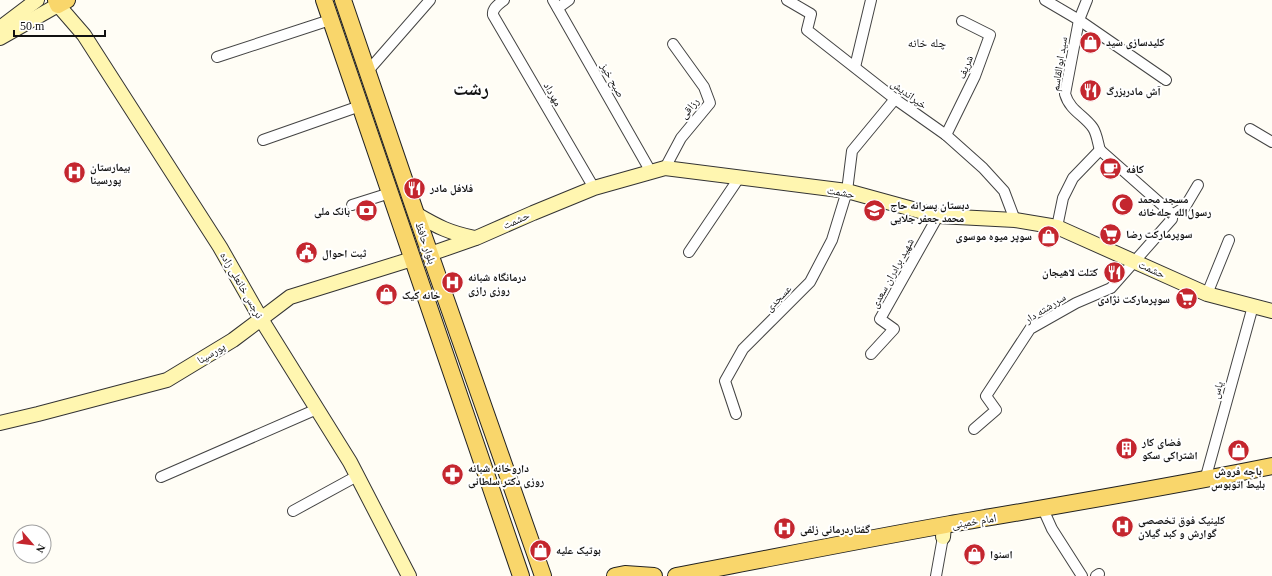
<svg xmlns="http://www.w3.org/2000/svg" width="1272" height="576" font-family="'Times New Roman','Noto Naskh Arabic',serif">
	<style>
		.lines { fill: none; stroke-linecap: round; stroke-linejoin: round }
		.street-casing { stroke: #444; stroke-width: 12 }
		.secondary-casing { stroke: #333; stroke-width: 16 }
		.primary-casing { stroke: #222; stroke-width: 18 }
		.street { stroke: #fff; stroke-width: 10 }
		.secondary { stroke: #fff6b0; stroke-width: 14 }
		.primary { stroke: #f9d66b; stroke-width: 16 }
		.labels { text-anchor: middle; stroke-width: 4; stroke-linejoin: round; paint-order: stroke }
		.poi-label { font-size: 11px; font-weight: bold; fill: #111; stroke: #fff; text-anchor: start }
		.street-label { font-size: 11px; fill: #111; stroke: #fff }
		.neighbourhood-label { font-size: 12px; fill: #111; stroke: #fff }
		.town-label { font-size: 19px; font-weight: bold; fill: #111; stroke: #fff }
	</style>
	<rect width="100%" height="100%" fill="#fffdf5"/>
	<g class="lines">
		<defs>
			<g id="street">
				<path d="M504,0C499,4 492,8 493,15L594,188"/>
				<path d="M553,0L651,172"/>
				<path d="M787,0L811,14L807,30L895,99L946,135L983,168L1004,191L1015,220"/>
				<path d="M1045,0L1079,20L1166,80"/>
				<path d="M1087,0L1079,20L1065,94C1070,111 1084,115 1093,128C1097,134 1098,144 1100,150"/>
				<path d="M558,8L569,0"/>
				<path d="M217,57L330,20"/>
				<path d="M855,67L871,0"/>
				<path d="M367,72L430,0"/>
				<path d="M1250,129L1272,142"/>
				<path d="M946,135L975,76L990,35L962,21"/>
				<path d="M263,140L360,106"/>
				<path d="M1100,150L1169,211L1172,215"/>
				<path d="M665,168L681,138L710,103L704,87L673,44"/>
				<path d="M352,205L390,193"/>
				<path d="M1172,215L1185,207L1198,185"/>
				<path d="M1057,227L1063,198L1073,178L1100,150"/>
				<path d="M689,252L739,178"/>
				<path d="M1207,294L1229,240"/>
				<path d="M871,354L894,329L880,319L938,216"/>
				<path d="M736,414L725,381L743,349L810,282L832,240L847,191L852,151L895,99"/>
				<path d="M974,429L996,410L986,396L1030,329L1076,303L1111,288L1172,219V215"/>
				<path d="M161,477L317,409"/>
				<path d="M1205,480L1253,306"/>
				<path d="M1043,509L1052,529L1082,576"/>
				<path d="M293,511L357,476"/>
				<path d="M936,576L943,537"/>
				<path d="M1096,576L1099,574"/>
			</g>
			<g id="secondary">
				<path d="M0,28L37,0"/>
				<path d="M0,38L58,5L84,35L220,247L261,319L350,462L409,576"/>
				<path d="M416,214C438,227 450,233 475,238"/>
				<path d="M430,254L476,238L533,213L594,188L665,168L847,191L938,216L1015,220L1057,227L1207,294L1272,311"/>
				<path d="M0,423L38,414L167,380L233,340L290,297L412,259"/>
				<path d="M943,537L944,526"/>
			</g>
			<g id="primary">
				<path d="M56,0L58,5L67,0"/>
				<path d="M324,0L521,576"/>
				<path d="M343,0L416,214L543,576"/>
				<path d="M615,576L625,574L654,576"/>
				<path d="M676,576C766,559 855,541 945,525C1055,506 1163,488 1272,466"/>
			</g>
		</defs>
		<use href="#street" class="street-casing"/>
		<use href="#secondary" class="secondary-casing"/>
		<use href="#primary" class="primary-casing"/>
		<use href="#street" class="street"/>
		<use href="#secondary" class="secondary"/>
		<use href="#primary" class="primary"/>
	</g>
	<defs>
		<symbol id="shop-disc" viewBox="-11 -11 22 22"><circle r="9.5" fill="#c4262e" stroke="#fff"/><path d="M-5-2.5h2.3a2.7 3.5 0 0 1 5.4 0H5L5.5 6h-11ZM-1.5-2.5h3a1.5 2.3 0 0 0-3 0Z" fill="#fff"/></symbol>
		<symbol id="restaurant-disc" viewBox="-11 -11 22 22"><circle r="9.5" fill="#c4262e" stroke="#fff"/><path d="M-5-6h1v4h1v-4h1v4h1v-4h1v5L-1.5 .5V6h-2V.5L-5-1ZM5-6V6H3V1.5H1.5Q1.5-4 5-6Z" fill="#fff"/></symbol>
		<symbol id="cafe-disc" viewBox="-11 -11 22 22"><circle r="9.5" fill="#c4262e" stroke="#fff"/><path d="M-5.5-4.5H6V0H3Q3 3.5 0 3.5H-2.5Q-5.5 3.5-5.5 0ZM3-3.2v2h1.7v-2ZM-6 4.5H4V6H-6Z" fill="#fff"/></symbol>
		<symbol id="hospital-disc" viewBox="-11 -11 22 22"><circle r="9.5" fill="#c4262e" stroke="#fff"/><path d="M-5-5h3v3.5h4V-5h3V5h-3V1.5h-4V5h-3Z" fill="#fff"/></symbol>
		<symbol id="mosque-disc" viewBox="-11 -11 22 22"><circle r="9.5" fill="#c4262e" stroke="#fff"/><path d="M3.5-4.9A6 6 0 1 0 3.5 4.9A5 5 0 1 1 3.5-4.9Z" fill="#fff"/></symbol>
		<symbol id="bank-disc" viewBox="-11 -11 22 22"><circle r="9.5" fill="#c4262e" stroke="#fff"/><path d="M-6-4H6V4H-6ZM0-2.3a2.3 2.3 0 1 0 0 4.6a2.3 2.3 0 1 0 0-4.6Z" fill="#fff"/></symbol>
		<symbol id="school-disc" viewBox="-11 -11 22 22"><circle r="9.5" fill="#c4262e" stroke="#fff"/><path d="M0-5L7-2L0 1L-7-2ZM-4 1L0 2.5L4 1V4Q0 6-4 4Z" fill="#fff"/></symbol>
		<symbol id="supermarket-disc" viewBox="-11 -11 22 22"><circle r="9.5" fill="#c4262e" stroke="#fff"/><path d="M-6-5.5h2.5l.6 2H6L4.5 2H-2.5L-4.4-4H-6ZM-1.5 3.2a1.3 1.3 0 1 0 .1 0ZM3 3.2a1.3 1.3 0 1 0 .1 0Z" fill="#fff"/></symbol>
		<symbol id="civic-disc" viewBox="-11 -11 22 22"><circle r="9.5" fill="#c4262e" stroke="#fff"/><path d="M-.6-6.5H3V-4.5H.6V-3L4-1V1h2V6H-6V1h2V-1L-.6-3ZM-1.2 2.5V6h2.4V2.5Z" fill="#fff"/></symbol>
		<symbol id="building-disc" viewBox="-11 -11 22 22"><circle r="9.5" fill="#c4262e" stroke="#fff"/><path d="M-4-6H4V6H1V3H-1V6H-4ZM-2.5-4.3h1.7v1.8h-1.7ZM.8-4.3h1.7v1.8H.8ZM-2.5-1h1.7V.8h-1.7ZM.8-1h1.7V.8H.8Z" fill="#fff"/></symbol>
		<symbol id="pharmacy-disc" viewBox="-11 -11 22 22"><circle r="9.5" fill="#c4262e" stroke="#fff"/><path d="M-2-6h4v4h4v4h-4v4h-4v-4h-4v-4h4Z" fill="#fff"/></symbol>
	</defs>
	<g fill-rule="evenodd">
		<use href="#shop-disc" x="1078" y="30" width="25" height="25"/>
		<use href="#restaurant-disc" x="1078" y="78" width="25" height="25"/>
		<use href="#cafe-disc" x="1098" y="156" width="25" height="25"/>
		<use href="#hospital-disc" x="62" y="160" width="25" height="25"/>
		<use href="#restaurant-disc" x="402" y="176" width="25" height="25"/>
		<use href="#mosque-disc" x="1110" y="192" width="25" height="25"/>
		<use href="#bank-disc" x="354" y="198" width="25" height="25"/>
		<use href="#school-disc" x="862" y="198" width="25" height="25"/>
		<use href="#supermarket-disc" x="1098" y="222" width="25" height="25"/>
		<use href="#shop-disc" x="1036" y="224" width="25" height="25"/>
		<use href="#civic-disc" x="294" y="240" width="25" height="25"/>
		<use href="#restaurant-disc" x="1102" y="260" width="25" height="25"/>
		<use href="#hospital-disc" x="440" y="270" width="25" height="25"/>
		<use href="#shop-disc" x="374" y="282" width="25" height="25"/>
		<use href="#supermarket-disc" x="1174" y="286" width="25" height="25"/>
		<use href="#building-disc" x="1114" y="436" width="25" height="25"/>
		<use href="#shop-disc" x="1226" y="438" width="25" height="25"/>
		<use href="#pharmacy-disc" x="440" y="462" width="25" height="25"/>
		<use href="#hospital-disc" x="1110" y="514" width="25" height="25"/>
		<use href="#hospital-disc" x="772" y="516" width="25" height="25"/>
		<use href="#shop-disc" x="528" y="538" width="25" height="25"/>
		<use href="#shop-disc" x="962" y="542" width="25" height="25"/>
	</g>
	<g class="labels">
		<g class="poi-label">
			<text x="1106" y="46">کلیدسازی سید</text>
			<text x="1106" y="95">آش مادربزرگ</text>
			<text x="90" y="171">بیمارستان<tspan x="90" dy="13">پورسینا</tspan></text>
			<text x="1126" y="173">کافه</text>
			<text x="430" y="192">فلافل مادر</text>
			<text x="1138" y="203">مسجد محمد<tspan x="1138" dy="13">رسول‌‌الله چله‌خانه</tspan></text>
			<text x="890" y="209">دبستان پسرانه حاج<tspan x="890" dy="13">محمد جعفر جلایی</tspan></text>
			<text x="350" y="215" text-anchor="end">بانک ملی</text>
			<text x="1126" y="238">سوپرمارکت رضا</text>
			<text x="1032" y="240" text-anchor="end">سوپر میوه موسوی</text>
			<text x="322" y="257">ثبت احوال</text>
			<text x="1098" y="276" text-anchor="end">کتلت لاهیجان</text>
			<text x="468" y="281">درمانگاه شبانه<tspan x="468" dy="13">روزی رازی</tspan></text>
			<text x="402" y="299">خانه کیک</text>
			<text x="1170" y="303" text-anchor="end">سوپرمارکت نژادی</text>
			<text x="1142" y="446">فضای کار<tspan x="1142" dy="13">اشتراکی سکو</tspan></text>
			<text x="468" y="472">داروخانه شبانه<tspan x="468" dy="13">روزی دکتر سلطانی</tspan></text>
			<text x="1238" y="475" text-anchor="middle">باجه فروش<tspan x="1238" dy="13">بلیط اتوبوس</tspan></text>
			<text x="1138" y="524">کلینیک فوق تخصصی<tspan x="1138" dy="13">گوارش و کبد گیلان</tspan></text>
			<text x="800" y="533">گفتاردرمانی زلفی</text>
			<text x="556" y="554">بوتیک علیه</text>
			<text x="990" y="558">اسنوا</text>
		</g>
		<g class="street-label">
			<text transform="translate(1059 64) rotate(-81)" y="4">سید ابوالقاسم</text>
			<text transform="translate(965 67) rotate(-68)" y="4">شریف</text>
			<text transform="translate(613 80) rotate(61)" y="4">صبح خیز</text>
			<text transform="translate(553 94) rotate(60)" y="4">مهرداد</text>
			<text transform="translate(909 94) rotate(36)" y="4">خیراندیش</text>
			<text transform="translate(689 108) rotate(-51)" y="4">رزاقی</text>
			<text transform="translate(841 192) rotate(10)" y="4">حشمت</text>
			<text transform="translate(516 220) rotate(-24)" y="4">حشمت</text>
			<text transform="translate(426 243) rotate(71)" y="4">بلوار حافظ</text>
			<text transform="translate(1152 269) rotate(24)" y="4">حشمت</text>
			<text transform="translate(892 273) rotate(-61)" y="4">شهید برادران سعدی</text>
			<text transform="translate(242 285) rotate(60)" y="4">نرجس خانعلی زاده</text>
			<text transform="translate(778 298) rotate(-46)" y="4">عسجدی</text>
			<text transform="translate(1045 308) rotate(-32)" y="4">سررشته دار</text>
			<text transform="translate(211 353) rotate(-31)" y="4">پورسینا</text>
			<text transform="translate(1217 390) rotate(-75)" y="4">یاس</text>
			<text transform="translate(974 521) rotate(-9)" y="4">امام خمینی</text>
		</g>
		<g class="neighbourhood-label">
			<text x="927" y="47">چله خانه</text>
		</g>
		<g class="town-label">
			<text x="471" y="95">رشت</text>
		</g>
	</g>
	<g transform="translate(32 544) rotate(118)"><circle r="19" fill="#ffffff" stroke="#a0a0a0"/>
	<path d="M0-3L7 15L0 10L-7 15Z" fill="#c4262e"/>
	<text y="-6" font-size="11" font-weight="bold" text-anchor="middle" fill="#111111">N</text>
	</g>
	<path d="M14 30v6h91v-6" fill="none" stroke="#111111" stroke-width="2"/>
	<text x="20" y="30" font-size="12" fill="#111111" stroke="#ffffff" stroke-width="3" paint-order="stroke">50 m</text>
</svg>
